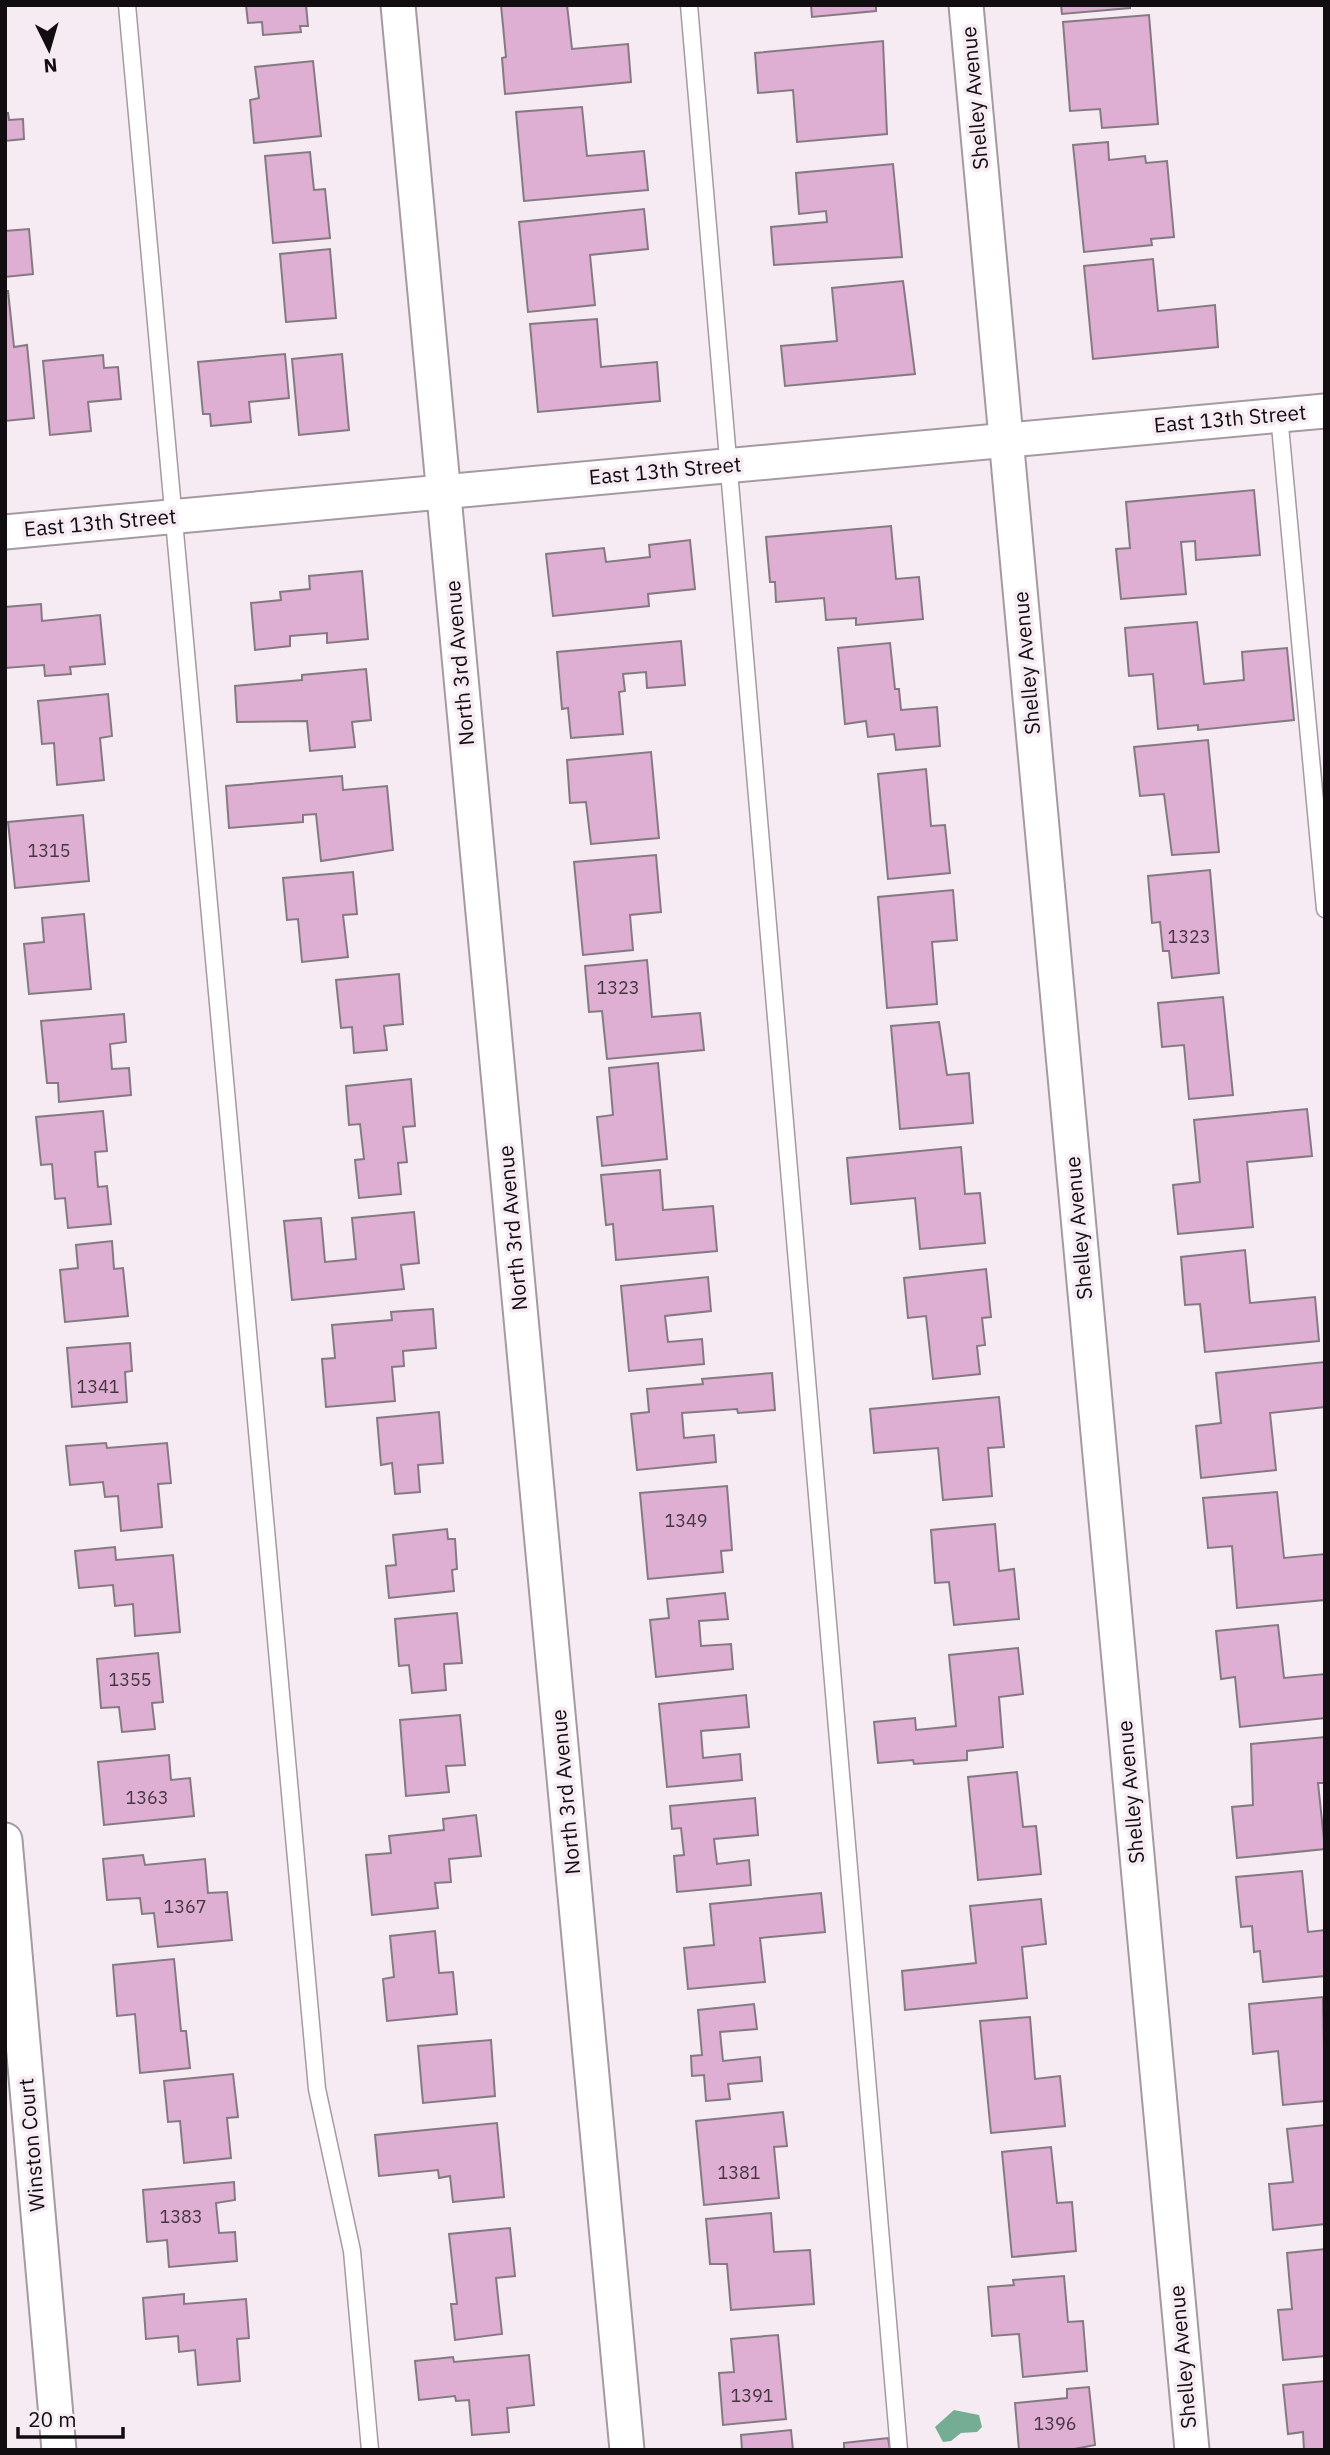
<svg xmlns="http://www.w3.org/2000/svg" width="1330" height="2455" font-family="'IBM Plex Sans',sans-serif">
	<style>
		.water { fill: #75ad94 }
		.building { fill: #deafd2; stroke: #857a82; stroke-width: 2 }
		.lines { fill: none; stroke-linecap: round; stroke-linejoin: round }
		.service-casing { stroke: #a59aa2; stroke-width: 19 }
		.minor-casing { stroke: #a59aa2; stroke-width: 37 }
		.service { stroke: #fff; stroke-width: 16 }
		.minor { stroke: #fff; stroke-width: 33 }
		.labels { text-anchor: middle; stroke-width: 7; stroke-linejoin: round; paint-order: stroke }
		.number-label { font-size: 18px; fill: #443640 }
		.street-label { font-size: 21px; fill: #110d10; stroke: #f6ebf3 }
	</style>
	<rect width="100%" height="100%" fill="#f6ebf3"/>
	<path class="water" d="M954,2410L979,2415L982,2427L977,2432L961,2433L951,2441L943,2442L935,2427Z"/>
	<g class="building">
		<path d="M246,5H306L308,26H300L301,32L263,35L262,22L248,23Z"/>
		<path d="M501,5H567L572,49L628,44L631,82L505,94L502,58L506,57Z"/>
		<path d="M811,5H876V11L812,17Z"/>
		<path d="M1061,5H1130V8L1062,14Z"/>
		<path d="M1149,15L1158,124L1102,128L1100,109L1070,111L1063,22Z"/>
		<path d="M883,41L887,134L797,142L793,90L758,93L755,53Z"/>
		<path d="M313,61L321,136L254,143L250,100L259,98L255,67Z"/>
		<path d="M582,107L587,156L644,151L648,190L524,201L516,112Z"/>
		<path d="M5,113H8L9,120L23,119L24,139L5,141Z"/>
		<path d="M1108,142L1109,160L1145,156L1146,163L1167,161L1174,237L1151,239L1152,245L1084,252L1073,145Z"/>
		<path d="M310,152L314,190L325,189L330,238L273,243L265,156Z"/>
		<path d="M893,164L902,257L774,265L771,227L827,222L826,211L799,214L796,173Z"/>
		<path d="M644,209L648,249L590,255L595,305L528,312L519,222Z"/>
		<path d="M29,229L33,274L5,277V231Z"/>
		<path d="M330,249L336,318L286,322L280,254Z"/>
		<path d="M1153,259L1158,311L1215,305L1218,347L1093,359L1084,266Z"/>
		<path d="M903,281L915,374L785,386L781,346L837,341L832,288Z"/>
		<path d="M5,291H8L14,347L27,345L34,418L5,421Z"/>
		<path d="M597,319L601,367L657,362L660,401L538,412L530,324Z"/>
		<path d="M285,354L289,398L249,402L251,422L211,426L210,414H203L198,362Z"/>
		<path d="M342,354L349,430L299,435L292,359Z"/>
		<path d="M103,355L104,368L118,367L121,399L88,402L91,431L50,435L43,361Z"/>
		<path d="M1254,490L1260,555L1196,560L1195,541L1181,542L1186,594L1121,599L1116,549L1130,548L1126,502Z"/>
		<path d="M891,526L896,579L919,577L923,619L856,625V618L826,620L824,598L776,602L775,582H770L766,537Z"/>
		<path d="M690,540L695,589L648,594L649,606L553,616L546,554L604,548L606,562L650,557L649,545Z"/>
		<path d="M362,571L368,639L327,643V633L290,636V646L255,650L251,603L281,600L280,592L310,589L309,576Z"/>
		<path d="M41,604L42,621L100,615L105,664L70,667L71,674L45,676L44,665L5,668V607Z"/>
		<path d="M1197,622L1204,684L1244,680L1242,652L1287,648L1294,720L1198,730V725L1158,729L1153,674L1129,676L1125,628Z"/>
		<path d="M681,641L685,685L647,688L646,672L623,674L625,691L619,692L623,734L571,738L568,708L562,709L557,652Z"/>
		<path d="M890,643L895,689H899L901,710L937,707L940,746L896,750L894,734L868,737L866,721L845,724L838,648Z"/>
		<path d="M366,669L371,720L352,722L355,747L310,751L307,721L237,722L235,686L302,680V675Z"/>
		<path d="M108,694L112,736L100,738L104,780L57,785L54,743L42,744L38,701Z"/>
		<path d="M1208,740L1219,852L1172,855L1164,794L1140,796L1134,747Z"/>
		<path d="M651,752L659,838L591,844L586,802L570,803L567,760Z"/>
		<path d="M926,769L931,826L945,825L950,873L888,879L878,774Z"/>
		<path d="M342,776L343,790L387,786L393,850L321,861L316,814L303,815V822L229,828L226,786Z"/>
		<path d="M83,815L89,881L15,888L8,822Z"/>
		<path d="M656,855L661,912L630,915L633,950L583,955L574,862Z"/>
		<path d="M1210,870L1219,973L1172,978L1169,951H1163L1160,922L1152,923L1148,876Z"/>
		<path d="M353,872L357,914L343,915L348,957L302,962L298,919L287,920L283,878Z"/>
		<path d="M953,890L957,940L932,942L937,1004L887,1008L878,897Z"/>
		<path d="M84,914L91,989L29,994L24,944L44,942L42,918Z"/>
		<path d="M647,960L652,1017L700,1013L704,1050L607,1059L602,1011L589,1012L585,966Z"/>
		<path d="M399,974L403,1024L384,1026L387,1050L354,1053L352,1027L341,1028L336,980Z"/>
		<path d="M1223,997L1233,1095L1189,1099L1184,1045L1162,1047L1158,1003Z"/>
		<path d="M124,1014L126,1042L110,1044L112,1069L129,1068L131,1095L59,1102L58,1083H47L41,1021Z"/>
		<path d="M939,1022L947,1075L969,1073L973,1123L900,1129L891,1026Z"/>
		<path d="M658,1063L667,1159L602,1166L597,1117L613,1115L609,1068Z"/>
		<path d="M411,1079L415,1126L403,1127L407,1162L398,1163L401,1194L359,1198L355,1160L364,1159L360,1124L349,1125L346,1086Z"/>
		<path d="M1307,1109L1312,1156L1247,1162L1253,1227L1178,1234L1173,1185L1200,1182L1194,1120Z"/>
		<path d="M103,1111L107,1151L95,1152L98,1187L107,1186L111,1224L68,1228L65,1198L55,1199L52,1164L41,1165L36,1117Z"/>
		<path d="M961,1147L965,1194L980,1193L985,1243L920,1249L915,1198L851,1204L847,1158Z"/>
		<path d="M660,1170L663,1210L713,1206L717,1251L616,1260L613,1224L606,1225L601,1175Z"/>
		<path d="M414,1212L419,1263L401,1265L404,1289L292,1300L284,1221L321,1218L325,1262L356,1259L352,1218Z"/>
		<path d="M112,1241L114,1269L123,1268L128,1316L65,1322L60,1270L78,1268L76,1245Z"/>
		<path d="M1245,1250L1250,1303L1315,1297L1319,1341L1205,1352L1200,1304L1185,1305L1181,1257Z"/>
		<path d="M986,1269L991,1317L982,1318L985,1345L977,1346L980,1374L933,1379L926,1316L908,1318L904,1278Z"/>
		<path d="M708,1277L711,1311L665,1316L668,1342L702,1339L704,1364L629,1371L621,1286Z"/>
		<path d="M433,1309L436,1348L403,1351L404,1366L392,1367L395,1401L326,1407L322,1359L335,1358L332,1325L392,1320L391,1312Z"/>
		<path d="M130,1343L132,1371L125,1372L127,1402L72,1407L67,1348Z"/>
		<path d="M1325,1362V1407L1270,1413L1276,1470L1201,1478L1196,1426L1221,1423L1216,1373Z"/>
		<path d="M772,1373L775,1410L738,1413L737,1409L682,1413L684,1438L714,1435L716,1462L637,1470L631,1414L649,1412L647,1389L703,1384L702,1379Z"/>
		<path d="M999,1397L1004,1447L988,1448L992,1496L943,1500L938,1448L874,1453L870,1409Z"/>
		<path d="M439,1412L443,1463L418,1465L420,1492L395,1494L392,1463L381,1465L377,1418Z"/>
		<path d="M106,1443L107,1448L167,1443L171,1483L158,1484L162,1527L121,1531L118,1496L105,1497L103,1482L70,1485L66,1446Z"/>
		<path d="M727,1486L732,1550L721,1551L723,1572L648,1579L640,1493Z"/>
		<path d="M1277,1492L1284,1558L1325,1554V1600L1237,1608L1232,1546L1208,1548L1203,1498Z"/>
		<path d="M995,1524L999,1571L1014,1569L1019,1619L954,1625L949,1582L935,1583L931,1530Z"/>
		<path d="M447,1529L448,1539H455L457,1569L452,1570L454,1591L389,1598L386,1566L396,1565L393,1535Z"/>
		<path d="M115,1547L116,1560L173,1555L180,1632L135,1636L133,1604L115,1606L113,1585L79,1588L75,1551Z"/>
		<path d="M725,1593L728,1619L699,1621L701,1646L731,1644L733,1669L656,1677L650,1620L669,1618L667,1599Z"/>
		<path d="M457,1613L462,1663L444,1664L446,1690L412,1693L409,1665L399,1666L395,1619Z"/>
		<path d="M1278,1625L1284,1678L1325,1674V1718L1240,1727L1235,1677L1221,1679L1216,1631Z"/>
		<path d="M1018,1648L1023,1694L999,1697L1003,1747L967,1751V1760L914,1764L913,1760L878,1763L874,1722L915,1718L916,1730L956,1726L949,1655Z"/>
		<path d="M158,1653L163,1702L152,1703L155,1729L122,1732L119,1707L101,1708L97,1659Z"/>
		<path d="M746,1695L749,1727L701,1731L703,1758L740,1754L742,1780L667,1787L659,1704Z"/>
		<path d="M460,1715L465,1765L446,1766L449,1792L406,1796L400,1720Z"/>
		<path d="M1325,1737V1783H1318L1325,1849L1237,1858L1232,1807L1253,1805L1251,1744Z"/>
		<path d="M169,1755L171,1780L190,1778L194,1816L104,1825L98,1762Z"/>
		<path d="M1017,1772L1023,1827L1036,1826L1041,1874L978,1880L968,1777Z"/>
		<path d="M755,1798L758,1835L714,1839L717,1864L749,1860L751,1885L677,1892L674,1856L684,1855L681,1828L672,1829L670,1806Z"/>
		<path d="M476,1815L481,1856L449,1859L451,1882L435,1883L438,1908L372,1915L366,1855L391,1853L389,1836L444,1830L443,1819Z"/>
		<path d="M143,1855L145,1865L205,1859L208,1893L227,1892L232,1940L158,1947L154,1913L142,1914L140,1898L107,1900L103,1859Z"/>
		<path d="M1302,1871L1308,1932L1325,1930V1976L1263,1982L1260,1951L1254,1952L1252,1926L1241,1927L1236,1877Z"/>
		<path d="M821,1893L825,1932L760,1938L765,1982L688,1989L684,1948L714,1945L710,1904Z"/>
		<path d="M1041,1899L1046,1944L1022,1947L1027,1998L905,2010L902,1971L976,1963L970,1906Z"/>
		<path d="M435,1931L439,1973L453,1972L457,2014L387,2021L383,1979L394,1977L390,1936Z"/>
		<path d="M174,1959L181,2031H186L190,2068L140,2073L135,2014L117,2016L113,1965Z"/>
		<path d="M1323,1997L1325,2101L1283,2105L1278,2051L1253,2054L1249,2004Z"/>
		<path d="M754,2004L757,2029L720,2032L723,2061L760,2057L762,2081L728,2084L730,2099L706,2101L704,2075L692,2076L691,2056L702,2055L698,2010Z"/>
		<path d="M1030,2017L1035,2079L1060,2076L1065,2126L991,2133L980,2021Z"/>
		<path d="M491,2040L495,2096L423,2103L418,2046Z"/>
		<path d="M233,2074L238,2117L227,2118L231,2158L184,2163L180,2121L168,2122L164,2081Z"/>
		<path d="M783,2112L787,2146L774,2147L779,2198L704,2205L696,2121Z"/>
		<path d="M497,2123L504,2197L453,2202L450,2176L439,2178L438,2170L379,2176L375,2135Z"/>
		<path d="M1325,2125V2224L1273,2230L1269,2184L1293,2182L1287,2129Z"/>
		<path d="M1051,2147L1057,2203L1072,2202L1076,2251L1012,2257L1002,2152Z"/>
		<path d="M234,2182L235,2200L216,2203L219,2233L235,2232L237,2261L169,2267L167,2240L147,2242L143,2190Z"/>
		<path d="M771,2213L774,2252L810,2250L814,2304L731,2310L727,2264H710L706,2219Z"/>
		<path d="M510,2228L515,2276L496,2278L502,2334L455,2340L451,2304H457L449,2234Z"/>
		<path d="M1325,2249V2356L1283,2360L1278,2310L1292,2309L1287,2253Z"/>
		<path d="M1064,2276L1068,2322L1083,2321L1087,2371L1023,2377L1019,2334L992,2336L988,2287L1014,2285L1013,2280Z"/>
		<path d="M184,2294V2304L246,2299L249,2338L237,2339L240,2381L198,2385L195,2350L179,2352L178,2336L146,2339L143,2298Z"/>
		<path d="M778,2335L786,2419L723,2425L719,2373L734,2372L731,2339Z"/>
		<path d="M529,2355L534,2405L507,2408L509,2432L472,2435L469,2400L456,2401L455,2396L419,2400L415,2361L453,2357L454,2362Z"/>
		<path d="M1325,2381V2450H1304L1303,2432L1288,2434L1283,2385Z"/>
		<path d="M1089,2387L1095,2445L1069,2450H1019L1015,2403L1067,2398V2389Z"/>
		<path d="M791,2430L793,2450H742L741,2435Z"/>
		<path d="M888,2438L890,2450H844V2443Z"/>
	</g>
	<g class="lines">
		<defs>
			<g id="service">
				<path d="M127,5L317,2089L352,2251L370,2450"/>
				<path d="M689,5L899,2450"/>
				<path d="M1279,415L1325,909"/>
			</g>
			<g id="minor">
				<path d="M398,5L627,2450"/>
				<path d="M966,5L1192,2450"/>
				<path d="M5,532L1325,411"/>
				<path d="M5,1840L59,2450"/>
			</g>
		</defs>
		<use href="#service" class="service-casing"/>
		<use href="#minor" class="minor-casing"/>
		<use href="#service" class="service"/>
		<use href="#minor" class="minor"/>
	</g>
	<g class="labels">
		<g class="number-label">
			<text x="49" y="857">1315</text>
			<text x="1189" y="943">1323</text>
			<text x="618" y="994">1323</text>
			<text x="98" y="1393">1341</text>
			<text x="686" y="1527">1349</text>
			<text x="130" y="1686">1355</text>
			<text x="147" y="1804">1363</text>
			<text x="185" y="1913">1367</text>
			<text x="739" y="2179">1381</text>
			<text x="181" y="2223">1383</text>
			<text x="752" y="2402">1391</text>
			<text x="1055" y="2430">1396</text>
		</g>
		<g class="street-label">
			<text transform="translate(975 98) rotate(-95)" y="7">Shelley Avenue</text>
			<text transform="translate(1230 419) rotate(-5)" y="7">East 13th Street</text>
			<text transform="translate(665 471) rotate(-5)" y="7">East 13th Street</text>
			<text transform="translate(100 523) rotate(-5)" y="7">East 13th Street</text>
			<text transform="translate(460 663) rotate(-95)" y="7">North 3rd Avenue</text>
			<text transform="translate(1027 663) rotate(-95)" y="7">Shelley Avenue</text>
			<text transform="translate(513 1228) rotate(-95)" y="7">North 3rd Avenue</text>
			<text transform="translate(1079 1228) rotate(-95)" y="7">Shelley Avenue</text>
			<text transform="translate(566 1792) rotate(-95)" y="7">North 3rd Avenue</text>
			<text transform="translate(1131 1792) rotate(-95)" y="7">Shelley Avenue</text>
			<text transform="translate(32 2145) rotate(-95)" y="7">Winston Court</text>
			<text transform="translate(1183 2357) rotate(-95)" y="7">Shelley Avenue</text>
		</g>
	</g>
	<rect width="1330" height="2455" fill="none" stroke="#110d10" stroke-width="14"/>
	<g transform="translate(49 49) rotate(175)" stroke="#f6ebf3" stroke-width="5" paint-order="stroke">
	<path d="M0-5L12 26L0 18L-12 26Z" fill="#110d10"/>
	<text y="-10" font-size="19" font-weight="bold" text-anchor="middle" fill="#110d10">N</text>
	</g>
	<path d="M18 2427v10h105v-10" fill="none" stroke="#110d10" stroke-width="3.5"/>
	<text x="28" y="2427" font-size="21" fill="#110d10" stroke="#f6ebf3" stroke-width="5" paint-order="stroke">20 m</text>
</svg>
